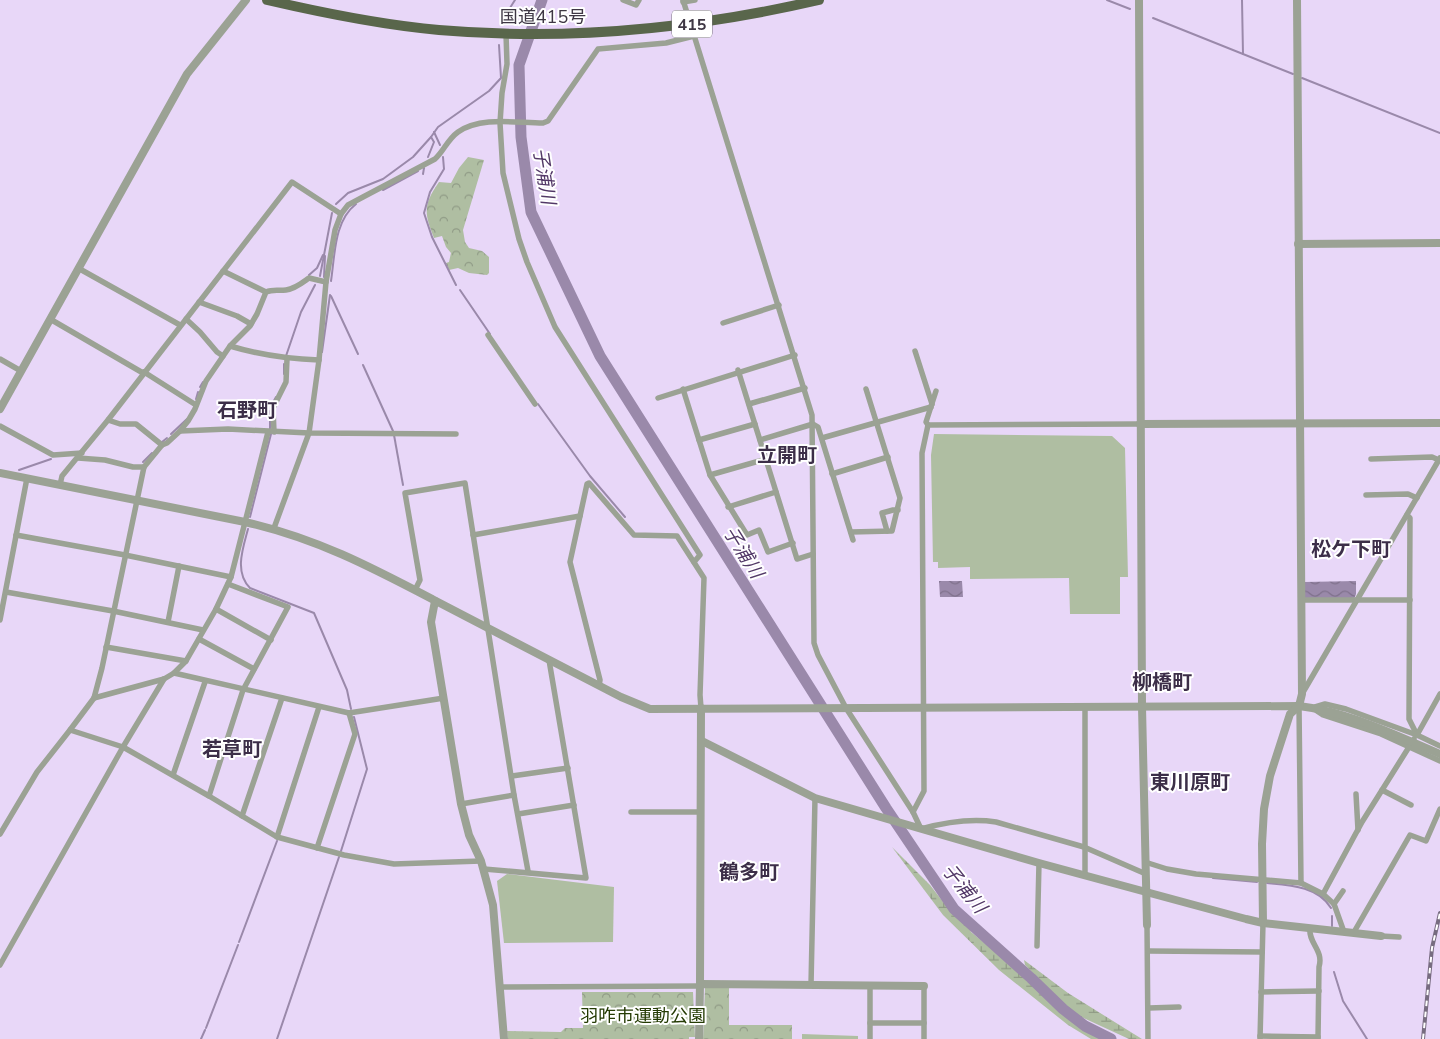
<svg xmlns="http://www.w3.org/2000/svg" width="1440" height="1039" font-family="'Nunito Sans','Noto Sans JP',sans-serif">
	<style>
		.forest { fill: url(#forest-crowns) }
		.wetland { fill: url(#wetland-marsh) }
		.pitch { fill: #afbea2 }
		.water { fill: url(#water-waves) }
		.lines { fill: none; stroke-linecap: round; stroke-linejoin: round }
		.stream { stroke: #9a89aa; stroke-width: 2 }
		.river { stroke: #9a89aa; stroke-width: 11 }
		.minor { stroke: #9ba294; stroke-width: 5.5 }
		.tertiary { stroke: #9ba294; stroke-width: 8 }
		.trunk { stroke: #59664b; stroke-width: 10 }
		.rail-casing { stroke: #776c80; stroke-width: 4 }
		.rail { stroke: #fff; stroke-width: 2; stroke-dasharray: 5.5; stroke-linecap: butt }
		.labels { text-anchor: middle; stroke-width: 4; stroke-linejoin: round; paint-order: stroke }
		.shield { fill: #fff; stroke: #78737c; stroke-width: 1 }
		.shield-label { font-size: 16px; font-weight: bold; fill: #3e3744 }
		.street-label { font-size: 18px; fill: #3e3744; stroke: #fff }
		.park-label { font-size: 18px; fill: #253b04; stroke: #fff }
		.water-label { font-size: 19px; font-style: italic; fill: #523867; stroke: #fff }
		.quarter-label { font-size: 20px; font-weight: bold; fill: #3c2e48; stroke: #fff }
	</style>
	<defs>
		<pattern id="forest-crowns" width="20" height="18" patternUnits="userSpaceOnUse" patternTransform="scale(1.25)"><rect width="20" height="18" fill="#afbea2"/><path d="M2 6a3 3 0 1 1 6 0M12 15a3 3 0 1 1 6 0" fill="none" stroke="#909b86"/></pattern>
		<pattern id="wetland-marsh" width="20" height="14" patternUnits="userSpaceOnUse" patternTransform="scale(1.25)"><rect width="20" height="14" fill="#afbea2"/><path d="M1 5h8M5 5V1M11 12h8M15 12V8" fill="none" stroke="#909b86"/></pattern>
		<pattern id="water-waves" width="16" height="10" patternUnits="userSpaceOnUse" patternTransform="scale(1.25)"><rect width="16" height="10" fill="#9a89aa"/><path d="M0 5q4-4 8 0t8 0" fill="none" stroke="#7f718c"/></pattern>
	</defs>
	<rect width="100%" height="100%" fill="#e8d7f8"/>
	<g class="forest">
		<path d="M468,157L484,160L463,230L465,242L469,248L482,251L489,257V273L487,275L469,273L458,268L449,270L446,263L449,262L451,253L446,247L442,236L434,238C424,213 423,205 439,182L451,183L459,168Z"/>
		<path d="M705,988H729V1025H792V1039H703Z"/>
		<path d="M582,992H693L695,1037H689V1039H508L507,1031L561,1032L565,1028H583Z"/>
	</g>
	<g class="wetland">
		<path d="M892,847L930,885L951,912C959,914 969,925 971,932L1032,982C1046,1005 1079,1025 1102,1039H1091L1068,1025L999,970L943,915Z"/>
		<path d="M1024,960L1068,993L1142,1039H1129L1077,1015L1065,1006L1025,965Z"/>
	</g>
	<g class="pitch">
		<path d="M934,434L1112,436L1125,448L1128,577H1120V614H1070L1069,578L970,579V567L938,568V562H933L931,455Z"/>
		<path d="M507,874L614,887L613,942L504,943L497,881Z"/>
		<path d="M802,1034L858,1036V1039H802Z"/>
	</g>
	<g class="water">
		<path d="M939,581H962L963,597H940Z"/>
		<path d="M1356,581V594L1354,599L1304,598V582Z"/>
	</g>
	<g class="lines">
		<g class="stream">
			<path d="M1107,0L1130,9"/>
			<path d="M1242,0L1243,54"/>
			<path d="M508,11L515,0"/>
			<path d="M1153,18L1293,74"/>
			<path d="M1302,78L1440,133"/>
			<path d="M434,132L440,145"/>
			<path d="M428,157L434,142L431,137"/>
			<path d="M443,157L444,169L430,192L424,213L432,237L456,285"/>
			<path d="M423,174L424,168"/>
			<path d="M383,190L418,171"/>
			<path d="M336,204L348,193L383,179L413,157L431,137L438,127L489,91L501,78L499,45"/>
			<path d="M309,275L317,268L323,255"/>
			<path d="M320,276L332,213"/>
			<path d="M324,277L325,256"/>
			<path d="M331,281C335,255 334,221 356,204"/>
			<path d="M460,290L490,334"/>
			<path d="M331,296L358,354"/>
			<path d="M322,352L330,295"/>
			<path d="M286,356L301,312L315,285"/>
			<path d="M363,365L393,431"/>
			<path d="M284,374V364"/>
			<path d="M200,387L203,382"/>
			<path d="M196,399L198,392"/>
			<path d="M538,404L590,476L625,517"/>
			<path d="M271,406L276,397"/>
			<path d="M270,411V429"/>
			<path d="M171,434L187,419"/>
			<path d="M394,435L403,485"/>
			<path d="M162,442L167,438"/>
			<path d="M143,462L152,453"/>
			<path d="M19,470L51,459"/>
			<path d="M250,517L271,434"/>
			<path d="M248,529C243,548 234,572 250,588L314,613L347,690L351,709"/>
			<path d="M341,851L367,769L354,717"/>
			<path d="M1213,878L1257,882"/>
			<path d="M1267,883C1289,885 1318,886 1331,908"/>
			<path d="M1332,926V916"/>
			<path d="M239,942L277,841"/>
			<path d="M1334,972L1343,1001L1367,1039"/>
			<path d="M206,1028L238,945"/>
			<path d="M201,1039L205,1030"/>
			<path d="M277,1039L339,857"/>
		</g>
		<path class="river" d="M542,0L519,65L521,137L531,212L600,356L886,808L954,909L1031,978L1063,1009L1085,1026L1111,1039"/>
		<g class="minor">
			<path d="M623,0L636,5L639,0"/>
			<path d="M683,0L812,415L814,643L818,655L846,708L913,812L921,829C946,822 970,818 996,822L1084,847L1146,874"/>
			<path d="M683,2L695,0"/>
			<path d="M506,34L507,64L502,93L500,123L503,173L519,239L527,262L555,327L700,555L694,562"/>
			<path d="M78,268L180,325"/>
			<path d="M223,271L266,292"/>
			<path d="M199,302L237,316L251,324"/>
			<path d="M50,319L143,373"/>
			<path d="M186,319L200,332L217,352L223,356"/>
			<path d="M723,323L779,305"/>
			<path d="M488,335L535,404"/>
			<path d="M230,346C260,355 288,359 319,360"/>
			<path d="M915,351L932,404"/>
			<path d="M0,359L21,371"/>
			<path d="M738,370L797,559L813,554"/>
			<path d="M144,372L196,405"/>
			<path d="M683,389L710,475L747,535L759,530L768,552L793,543"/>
			<path d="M658,398L795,355"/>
			<path d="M749,404L805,388"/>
			<path d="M108,420L120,424H136L162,445"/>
			<path d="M928,425L926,422L936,391"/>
			<path d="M0,426L53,455L82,453"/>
			<path d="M180,431L228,429L309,433L456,434"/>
			<path d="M274,432L273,408L286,382L287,359"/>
			<path d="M822,438L931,407"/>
			<path d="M699,440L755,424"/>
			<path d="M760,440L813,424L818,427L853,540"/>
			<path d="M78,458L105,460L133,467H144"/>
			<path d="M1371,459L1432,457L1439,460"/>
			<path d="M832,474L888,457"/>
			<path d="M710,475L766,459"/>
			<path d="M60,485L62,476L108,420L292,182L341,214"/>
			<path d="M1366,495L1408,494L1417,498"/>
			<path d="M728,507L776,492"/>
			<path d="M1407,515L1410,518L1409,719L1417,735L1440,746"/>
			<path d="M274,528L309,433L319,360L326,282L335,230L341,214L348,205L363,197L435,159C444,151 447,140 458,132C481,116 516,123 543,123L548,121L598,49L666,43L694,36"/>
			<path d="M887,531L882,513L893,510H898"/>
			<path d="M851,532L892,531L900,498L866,389"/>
			<path d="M16,535L125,555L231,577"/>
			<path d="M473,535L580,516"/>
			<path d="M415,590L420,580L405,493L465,483L514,795L528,871"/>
			<path d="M6,592L113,611L203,630"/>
			<path d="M1301,600H1410"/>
			<path d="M216,609L271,640"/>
			<path d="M0,620L27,478"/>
			<path d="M168,622L179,566"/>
			<path d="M199,639L254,669"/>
			<path d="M106,647L186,661"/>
			<path d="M174,673L186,661L216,609L231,577L268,432"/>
			<path d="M599,686L600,680L570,562L587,484L589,483L634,535L677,536L704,578L700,695L701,708"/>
			<path d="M1302,694L1440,458"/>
			<path d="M94,698L164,679L174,673L349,713L444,698"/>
			<path d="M1299,706L1301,883"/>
			<path d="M1315,707L1325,704L1346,709L1417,735L1440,694"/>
			<path d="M1085,708V876"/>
			<path d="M1317,711L1323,715L1381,734L1440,761"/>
			<path d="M70,730L123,747L209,796L277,837L344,855L394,864L481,861"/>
			<path d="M173,775L205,682"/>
			<path d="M512,776L568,768"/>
			<path d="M1382,790L1411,805"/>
			<path d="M1356,794L1358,830"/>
			<path d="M209,796L243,690L288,607L228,584"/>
			<path d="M461,804L514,795"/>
			<path d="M631,812H700"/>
			<path d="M913,812L924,791L922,453L928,425L1140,424"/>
			<path d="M518,814L574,805"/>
			<path d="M242,816L282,698"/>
			<path d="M0,834L37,772L70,730L94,698L102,668L144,467L162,445L167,443L180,431L188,421L195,409L206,381L230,346L250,326L257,314L266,292C273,289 278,291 286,290C295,289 302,283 309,278L326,282"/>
			<path d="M277,837L319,707"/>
			<path d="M317,848L355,734L349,713"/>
			<path d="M1145,862L1167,869L1196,874L1301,883L1323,894L1334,904L1344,932"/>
			<path d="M484,869L586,878L549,660"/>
			<path d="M1323,894L1362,822L1414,739"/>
			<path d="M1334,904L1343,891"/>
			<path d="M1147,925L1148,1039"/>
			<path d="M1310,928C1308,943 1324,950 1319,967L1318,1039"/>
			<path d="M1354,932L1410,835L1426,841L1440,809"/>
			<path d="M1381,936L1399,937"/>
			<path d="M1037,946L1039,863"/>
			<path d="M1148,951L1262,952"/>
			<path d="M0,965L123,747L164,679"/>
			<path d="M811,985L815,798"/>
			<path d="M500,987L699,986"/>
			<path d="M1261,992L1319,991"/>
			<path d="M1149,1008L1179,1007"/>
			<path d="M870,1023H924"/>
			<path d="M1260,1036L1318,1037"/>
			<path d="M870,1039V985"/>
			<path d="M924,1039V986"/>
			<path d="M1260,1039L1263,923"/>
		</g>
		<g class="tertiary">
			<path d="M1139,0L1142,707L1147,925"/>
			<path d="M1298,244L1440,243"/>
			<path d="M0,409L187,74L246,0"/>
			<path d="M1140,424L1440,423"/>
			<path d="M0,473L245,522C316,538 371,567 434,600C497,633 559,665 621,697L650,709L1299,706C1349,712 1395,735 1440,754"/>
			<path d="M435,601L431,622L461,804L469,835L481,861L493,905L504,1039"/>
			<path d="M702,741L815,798L1039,863L1246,919L1263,923L1381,936"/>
			<path d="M1263,923L1262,844L1264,809L1270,776L1290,714L1299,706L1302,694L1297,0"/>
			<path d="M700,984L701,708"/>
			<path d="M699,1039L700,984L924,986"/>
		</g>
		<path class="trunk" d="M267,0C323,13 381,25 439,30C567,41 694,29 819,0"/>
		<defs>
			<path id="rail" d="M1423,1039L1432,948L1440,913"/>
		</defs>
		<use href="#rail" class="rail-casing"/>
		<use href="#rail" class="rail"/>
	</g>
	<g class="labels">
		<rect class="shield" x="672" y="10.5" width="40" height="27" rx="4"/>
		<g class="shield-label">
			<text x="692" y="30">415</text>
		</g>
		<g class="street-label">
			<text x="543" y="23">国道415号</text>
		</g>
		<g class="park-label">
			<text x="643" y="1022">羽咋市運動公園</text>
		</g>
		<g class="water-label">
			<text transform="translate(545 176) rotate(81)" y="7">子浦川</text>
			<text transform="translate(744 552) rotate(58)" y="7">子浦川</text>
			<text transform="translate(965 888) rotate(51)" y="7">子浦川</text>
		</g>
		<g class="quarter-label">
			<text x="247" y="417">石野町</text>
			<text x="787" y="462">立開町</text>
			<text x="1351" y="556">松ケ下町</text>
			<text x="1162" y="689">柳橋町</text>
			<text x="232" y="756">若草町</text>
			<text x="1190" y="789">東川原町</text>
			<text x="749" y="879">鶴多町</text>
		</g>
	</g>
</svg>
